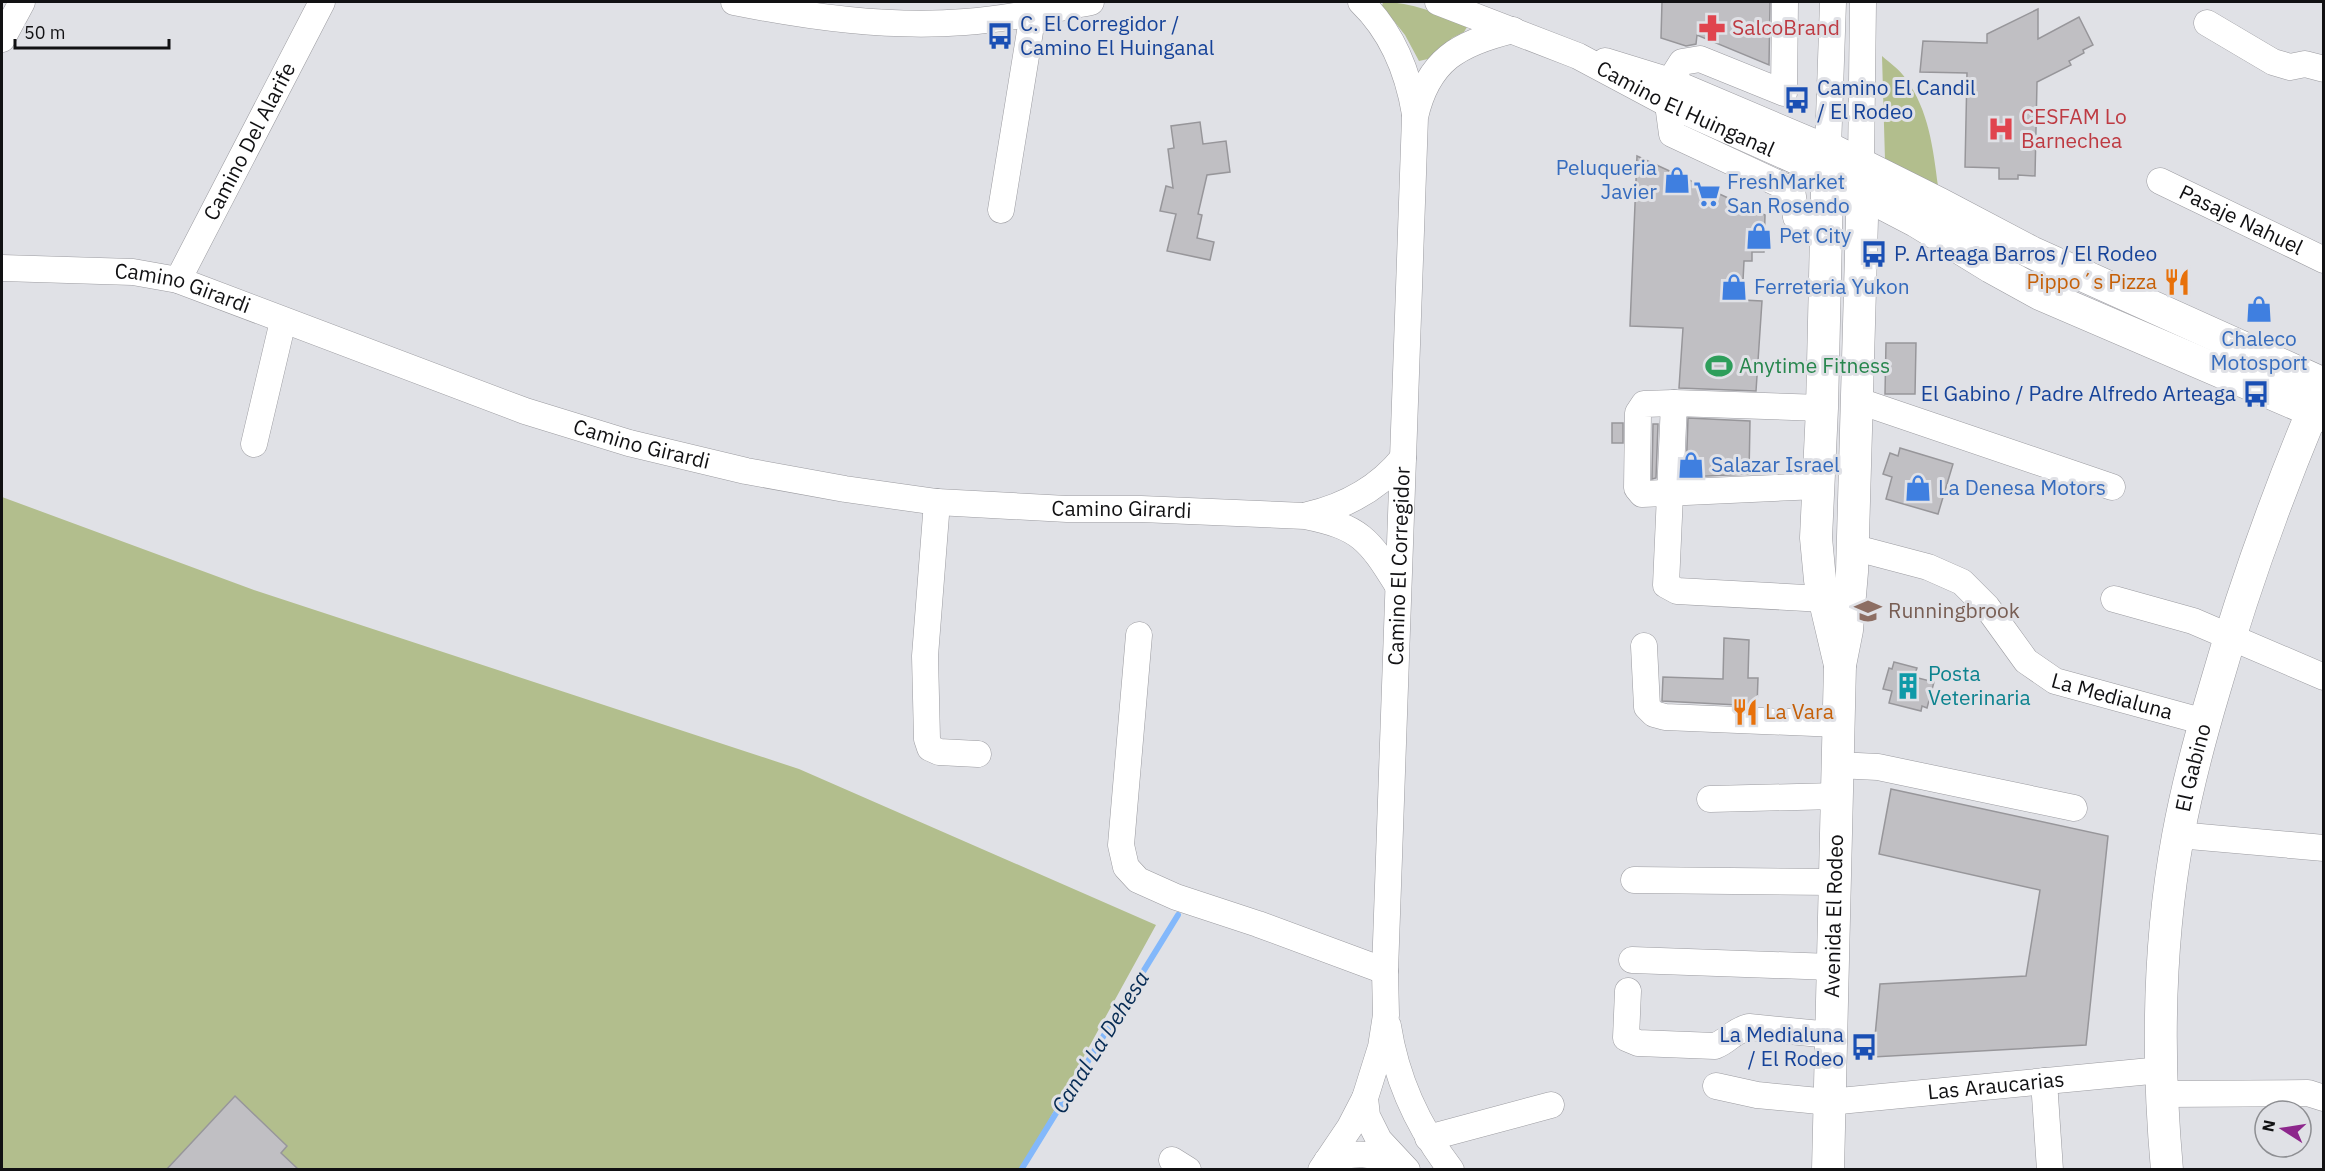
<svg xmlns="http://www.w3.org/2000/svg" width="2325" height="1171" font-family="'IBM Plex Sans',sans-serif">
	<style>
		.green { fill: #b2be8d }
		.lines { fill: none; stroke-linecap: round; stroke-linejoin: round }
		.stream { stroke: #83b8fb; stroke-width: 6 }
		.building { fill: #c0bfc3; stroke: #97969a; stroke-width: 1.5 }
		.minor-casing { stroke: #9b9ba0; stroke-width: 27 }
		.major-casing { stroke: #9b9ba0; stroke-width: 33 }
		.minor { stroke: #fff; stroke-width: 26 }
		.major { stroke: #fff; stroke-width: 32 }
		.labels { text-anchor: middle; stroke-width: 6; stroke-linejoin: round; paint-order: stroke }
		.transit-label { font-size: 21px; fill: #164399; stroke: #e0e1e6; text-anchor: start }
		.health-label { font-size: 21px; fill: #be3a42; stroke: #e0e1e6; text-anchor: start }
		.street-label { font-size: 21px; fill: #111113; stroke: #e0e1e6 }
		.shop-label { font-size: 21px; fill: #366cbe; stroke: #e0e1e6; text-anchor: start }
		.food-label { font-size: 21px; fill: #c56008; stroke: #e0e1e6; text-anchor: end }
		.leisure-label { font-size: 21px; fill: #27864d; stroke: #e0e1e6; text-anchor: start }
		.education-label { font-size: 21px; fill: #785e54; stroke: #e0e1e6; text-anchor: start }
		.culture-label { font-size: 21px; fill: #0d838f; stroke: #e0e1e6; text-anchor: start }
		.water-label { font-size: 22px; font-style: italic; fill: #062b54; stroke: #e0e1e6 }
	</style>
	<rect width="100%" height="100%" fill="#e0e1e6"/>
	<g class="green">
		<path d="M1383,2C1411,2 1439,14 1465,24L1467,27L1464,32L1452,38L1428,59L1419,61L1405,35L1382,6Z"/>
		<path d="M1882,56C1890,63 1900,70 1906,79C1929,111 1933,148 1938,186L1885,160Z"/>
		<path d="M2,497L257,591L799,769L1156,925L1022,1169H2Z"/>
	</g>
	<g class="lines">
		<path class="stream" d="M1021,1170L1178,915"/>
	</g>
	<g class="building">
		<path d="M1662,2H1770L1769,65L1697,35L1696,44L1686,46L1661,38Z"/>
		<path d="M2038,9V39L2079,17L2093,45L2083,50L2084,53L2069,61L2071,65L2037,82L2035,176L2018,175V179H1999V168L1965,167L1967,73L1920,72L1923,41L1987,43V34Z"/>
		<path d="M1200,122L1203,144L1226,141L1230,172L1207,175L1198,214L1202,215L1197,238L1214,242L1210,260L1167,251L1176,214L1160,211L1166,186L1173,188L1168,149L1174,148L1171,126Z"/>
		<path d="M1637,156L1765,215L1764,252H1752V261H1744L1742,300L1762,301L1756,391L1679,388L1683,328L1630,326Z"/>
		<path d="M1886,343H1916L1915,394H1885Z"/>
		<path d="M1688,418L1750,421L1749,474L1686,477Z"/>
		<rect x="1612" y="423" width="11" height="20"/>
		<path d="M1653,424H1658L1656,478L1652,479Z"/>
		<path d="M1900,448L1953,464L1938,514L1886,499L1892,477L1883,474L1890,453L1898,456Z"/>
		<path d="M1724,638L1749,640L1748,678H1758L1757,706L1662,701L1663,677L1723,679Z"/>
		<path d="M1894,662L1917,668L1914,677L1934,682L1927,708L1922,706L1921,711L1889,703L1892,691L1883,689L1889,668L1892,669Z"/>
		<path d="M1891,789L2108,836L2086,1045L1873,1057L1880,984L2026,976L2040,890L1879,854Z"/>
		<path d="M235,1096L287,1146L281,1153L299,1170H166Z"/>
	</g>
	<g class="lines">
		<defs>
			<g id="minor">
				<path d="M734,2C809,17 888,28 965,22C1007,19 1049,10 1091,2"/>
				<path d="M1361,2C1392,32 1408,72 1415,114"/>
				<path id="s1" d="M1438,2L1578,56L1668,104L1827,175"/>
				<path d="M2207,23L2273,62L2290,67L2305,64L2324,69"/>
				<path d="M2,39L22,2"/>
				<path d="M1605,61L1670,81L1828,148L1833,2"/>
				<path d="M1670,81L1682,62L1700,59L1784,93L1785,2"/>
				<path d="M1668,104L1672,134L1792,190L1796,217L1826,238"/>
				<path d="M1861,164L1863,2"/>
				<path id="s2" d="M2160,181L2324,260"/>
				<path d="M1001,210L1033,13"/>
				<path id="s3" d="M2,268L133,272L178,280L525,411L629,443L746,471L845,489L937,502L1067,509H1141L1305,516C1360,527 1369,539 1398,586"/>
				<path id="s4" d="M178,280L322,2"/>
				<path d="M1856,400L2112,487"/>
				<path d="M1674,403L1644,404L1638,413L1637,488L1642,494L1818,486"/>
				<path d="M1822,408L1674,403L1666,585L1677,591L1824,599"/>
				<path d="M254,444L283,321"/>
				<path d="M937,502L925,656L927,739L930,748L939,752L978,754"/>
				<path d="M1308,515C1346,506 1378,489 1403,458"/>
				<path id="s5" d="M1852,547L1928,567L1962,582L1987,607L2026,661L2055,681L2205,722"/>
				<path d="M2114,599L2193,621L2324,677"/>
				<path d="M1139,635L1121,845L1126,867L1138,880L1176,897L1258,924L1385,971"/>
				<path d="M1644,646L1647,707L1654,714L1665,717L1838,724"/>
				<path d="M1837,765L1878,767L2074,808"/>
				<path d="M1710,799L1836,796"/>
				<path d="M2178,835L2324,848"/>
				<path d="M1634,880L1834,882"/>
				<path d="M1632,960L1832,967"/>
				<path d="M1628,991L1626,1038L1638,1043L1715,1046C1730,1040 1732,1031 1749,1027L1831,1035"/>
				<path d="M1388,1026C1396,1078 1419,1128 1451,1170"/>
				<path d="M2044,1081L2050,1170"/>
				<path id="s6" d="M1716,1086L1757,1095L1829,1102L2161,1070"/>
				<path d="M2163,1094L2308,1093L2324,1098"/>
				<path d="M1428,1138L1551,1105"/>
				<path d="M1172,1160L1188,1170"/>
				<path d="M1327,1161C1353,1151 1374,1153 1399,1164"/>
				<path d="M1321,1170L1350,1127L1365,1098"/>
				<path id="s7" d="M1407,1170L1379,1140L1367,1116L1365,1098L1381,1047L1386,1015L1385,971L1415,117C1428,60 1459,43 1513,30"/>
			</g>
			<g id="major">
				<path d="M1847,185L1916,221L1991,267L2040,294L2324,416"/>
				<path d="M1840,665L1820,580L1816,538L1822,408L1828,148L1940,204L2031,252L2324,384"/>
				<path id="s8" d="M1828,1170L1840,665L1847,630L1852,572L1862,218L1861,164"/>
				<path id="s9" d="M2167,1170C2157,1059 2158,945 2178,836C2187,787 2200,738 2214,691C2244,586 2281,484 2324,384"/>
			</g>
		</defs>
		<use href="#minor" class="minor-casing"/>
		<use href="#major" class="major-casing"/>
		<use href="#minor" class="minor"/>
		<use href="#major" class="major"/>
	</g>
	<defs>
		<symbol id="pharmacy-bare" viewBox="-9 -9 18 18"><path d="M-2-6h4v4h4v4h-4v4h-4v-4h-4v-4h4Z" fill="#e0444e" stroke="#e0e1e6" stroke-width="2.5" paint-order="stroke"/></symbol>
		<symbol id="bus-bare" viewBox="-9 -9 18 18"><path d="M-5-6H5V4H4V6H2V4H-2V6H-4V4H-5ZM-3.5-4V0h7V-4ZM-3.5 1.2v1.5H-2V1.2ZM2 1.2v1.5H3.5V1.2Z" fill="#1a4fb4" stroke="#e0e1e6" stroke-width="2.5" paint-order="stroke"/></symbol>
		<symbol id="hospital-bare" viewBox="-9 -9 18 18"><path d="M-5-5h3v3.5h4V-5h3V5h-3V1.5h-4V5h-3Z" fill="#e0444e" stroke="#e0e1e6" stroke-width="2.5" paint-order="stroke"/></symbol>
		<symbol id="shop-bare" viewBox="-9 -9 18 18"><path d="M-5-2.5h2.3a2.7 3.5 0 0 1 5.4 0H5L5.5 6h-11ZM-1.5-2.5h3a1.5 2.3 0 0 0-3 0Z" fill="#3f7fe0" stroke="#e0e1e6" stroke-width="2.5" paint-order="stroke"/></symbol>
		<symbol id="supermarket-bare" viewBox="-9 -9 18 18"><path d="M-6-5.5h2.5l.6 2H6L4.5 2H-2.5L-4.4-4H-6ZM-1.5 3.2a1.3 1.3 0 1 0 .1 0ZM3 3.2a1.3 1.3 0 1 0 .1 0Z" fill="#3f7fe0" stroke="#e0e1e6" stroke-width="2.5" paint-order="stroke"/></symbol>
		<symbol id="restaurant-bare" viewBox="-9 -9 18 18"><path d="M-5-6h1v4h1v-4h1v4h1v-4h1v5L-1.5 .5V6h-2V.5L-5-1ZM5-6V6H3V1.5H1.5Q1.5-4 5-6Z" fill="#e8710a" stroke="#e0e1e6" stroke-width="2.5" paint-order="stroke"/></symbol>
		<symbol id="stadium-bare" viewBox="-9 -9 18 18"><path d="M0-5a6.5 5 0 1 0 0 10a6.5 5 0 1 0 0-10ZM-3.5-1.8h7v3.6h-7Z" fill="#2e9e5b" stroke="#e0e1e6" stroke-width="2.5" paint-order="stroke"/></symbol>
		<symbol id="school-bare" viewBox="-9 -9 18 18"><path d="M0-5L7-2L0 1L-7-2ZM-4 1L0 2.5L4 1V4Q0 6-4 4Z" fill="#8d6e63" stroke="#e0e1e6" stroke-width="2.5" paint-order="stroke"/></symbol>
		<symbol id="building-bare" viewBox="-9 -9 18 18"><path d="M-4-6H4V6H1V3H-1V6H-4ZM-2.5-4.3h1.7v1.8h-1.7ZM.8-4.3h1.7v1.8H.8ZM-2.5-1h1.7V.8h-1.7ZM.8-1h1.7V.8H.8Z" fill="#0f9aa8" stroke="#e0e1e6" stroke-width="2.5" paint-order="stroke"/></symbol>
	</defs>
	<g fill-rule="evenodd">
		<use href="#pharmacy-bare" x="1693" y="9" width="38" height="38"/>
		<use href="#bus-bare" x="981" y="17" width="38" height="38"/>
		<use href="#bus-bare" x="1778" y="81" width="38" height="38"/>
		<use href="#hospital-bare" x="1982" y="110" width="38" height="38"/>
		<use href="#shop-bare" x="1658" y="161" width="38" height="38"/>
		<use href="#supermarket-bare" x="1688" y="175" width="38" height="38"/>
		<use href="#shop-bare" x="1740" y="217" width="38" height="38"/>
		<use href="#bus-bare" x="1855" y="235" width="38" height="38"/>
		<use href="#restaurant-bare" x="2158" y="263" width="38" height="38"/>
		<use href="#shop-bare" x="1715" y="268" width="38" height="38"/>
		<use href="#shop-bare" x="2240" y="290" width="38" height="38"/>
		<use href="#stadium-bare" x="1700" y="347" width="38" height="38"/>
		<use href="#bus-bare" x="2237" y="375" width="38" height="38"/>
		<use href="#shop-bare" x="1672" y="446" width="38" height="38"/>
		<use href="#shop-bare" x="1899" y="469" width="38" height="38"/>
		<use href="#school-bare" x="1849" y="592" width="38" height="38"/>
		<use href="#building-bare" x="1889" y="667" width="38" height="38"/>
		<use href="#restaurant-bare" x="1726" y="693" width="38" height="38"/>
		<use href="#bus-bare" x="1845" y="1028" width="38" height="38"/>
	</g>
	<g class="labels">
		<g class="transit-label">
			<text x="1020" y="31">C. El Corregidor /<tspan x="1020" dy="24">Camino El Huinganal</tspan></text>
			<text x="1817" y="95">Camino El Candil<tspan x="1817" dy="24">/ El Rodeo</tspan></text>
			<text x="1894" y="261">P. Arteaga Barros / El Rodeo</text>
			<text x="2236" y="401" text-anchor="end">El Gabino / Padre Alfredo Arteaga</text>
			<text x="1844" y="1042" text-anchor="end">La Medialuna<tspan x="1844" dy="24">/ El Rodeo</tspan></text>
		</g>
		<g class="health-label">
			<text x="1732" y="35">SalcoBrand</text>
			<text x="2021" y="124">CESFAM Lo<tspan x="2021" dy="24">Barnechea</tspan></text>
		</g>
		<g class="street-label">
			<text dy="7" stroke="none"><textPath href="#s1" startOffset="270">Camino El Huinganal</textPath></text>
			<text dy="7" stroke="none"><textPath href="#s4" startOffset="156">Camino Del Alarife</textPath></text>
			<text dy="7" stroke="none"><textPath href="#s2" startOffset="90">Pasaje Nahuel</textPath></text>
			<text dy="7" stroke="none"><textPath href="#s3" startOffset="183">Camino Girardi</textPath></text>
			<text dy="7" stroke="none"><textPath href="#s3" startOffset="669">Camino Girardi</textPath></text>
			<text dy="7" stroke="none"><textPath href="#s3" startOffset="1155">Camino Girardi</textPath></text>
			<text dy="7" stroke="none"><textPath href="#s7" startOffset="621">Camino El Corregidor</textPath></text>
			<text dy="7" stroke="none"><textPath href="#s5" startOffset="312">La Medialuna</textPath></text>
			<text dy="7" stroke="none"><textPath href="#s9" startOffset="405">El Gabino</textPath></text>
			<text dy="7" stroke="none"><textPath href="#s8" startOffset="254">Avenida El Rodeo</textPath></text>
			<text dy="7" stroke="none"><textPath href="#s6" startOffset="282">Las Araucarias</textPath></text>
		</g>
		<g class="shop-label">
			<text x="1657" y="175" text-anchor="end">Peluqueria<tspan x="1657" dy="24">Javier</tspan></text>
			<text x="1727" y="189">FreshMarket<tspan x="1727" dy="24">San Rosendo</tspan></text>
			<text x="1779" y="243">Pet City</text>
			<text x="1754" y="294">Ferreteria Yukon</text>
			<text x="2259" y="346" text-anchor="middle">Chaleco<tspan x="2259" dy="24">Motosport</tspan></text>
			<text x="1711" y="472">Salazar Israel</text>
			<text x="1938" y="495">La Denesa Motors</text>
		</g>
		<g class="food-label">
			<text x="2157" y="289">Pippo´s Pizza</text>
			<text x="1765" y="719" text-anchor="start">La Vara</text>
		</g>
		<g class="leisure-label">
			<text x="1739" y="373">Anytime Fitness</text>
		</g>
		<g class="education-label">
			<text x="1888" y="618">Runningbrook</text>
		</g>
		<g class="culture-label">
			<text x="1928" y="681">Posta<tspan x="1928" dy="24">Veterinaria</tspan></text>
		</g>
		<g class="water-label">
			<text transform="translate(1100 1042) rotate(-58)" y="8">Canal La Dehesa</text>
		</g>
	</g>
	<rect width="2325" height="1171" fill="none" stroke="#111113" stroke-width="6"/>
	<g transform="translate(2283 1129) rotate(282)"><circle r="28" fill="#e0e1e6" stroke="#8d8e92" stroke-width="1.5"/>
	<path d="M0-4.5L10 22L0 15L-10 22Z" fill="#8d268c"/>
	<text y="-9" font-size="16" font-weight="bold" text-anchor="middle" fill="#111113">N</text>
	</g>
	<path d="M15 39v9h154v-9" fill="none" stroke="#111113" stroke-width="3"/>
	<text x="24" y="39" font-size="18" fill="#111113" stroke="#e0e1e6" stroke-width="4.5" paint-order="stroke">50 m</text>
</svg>
